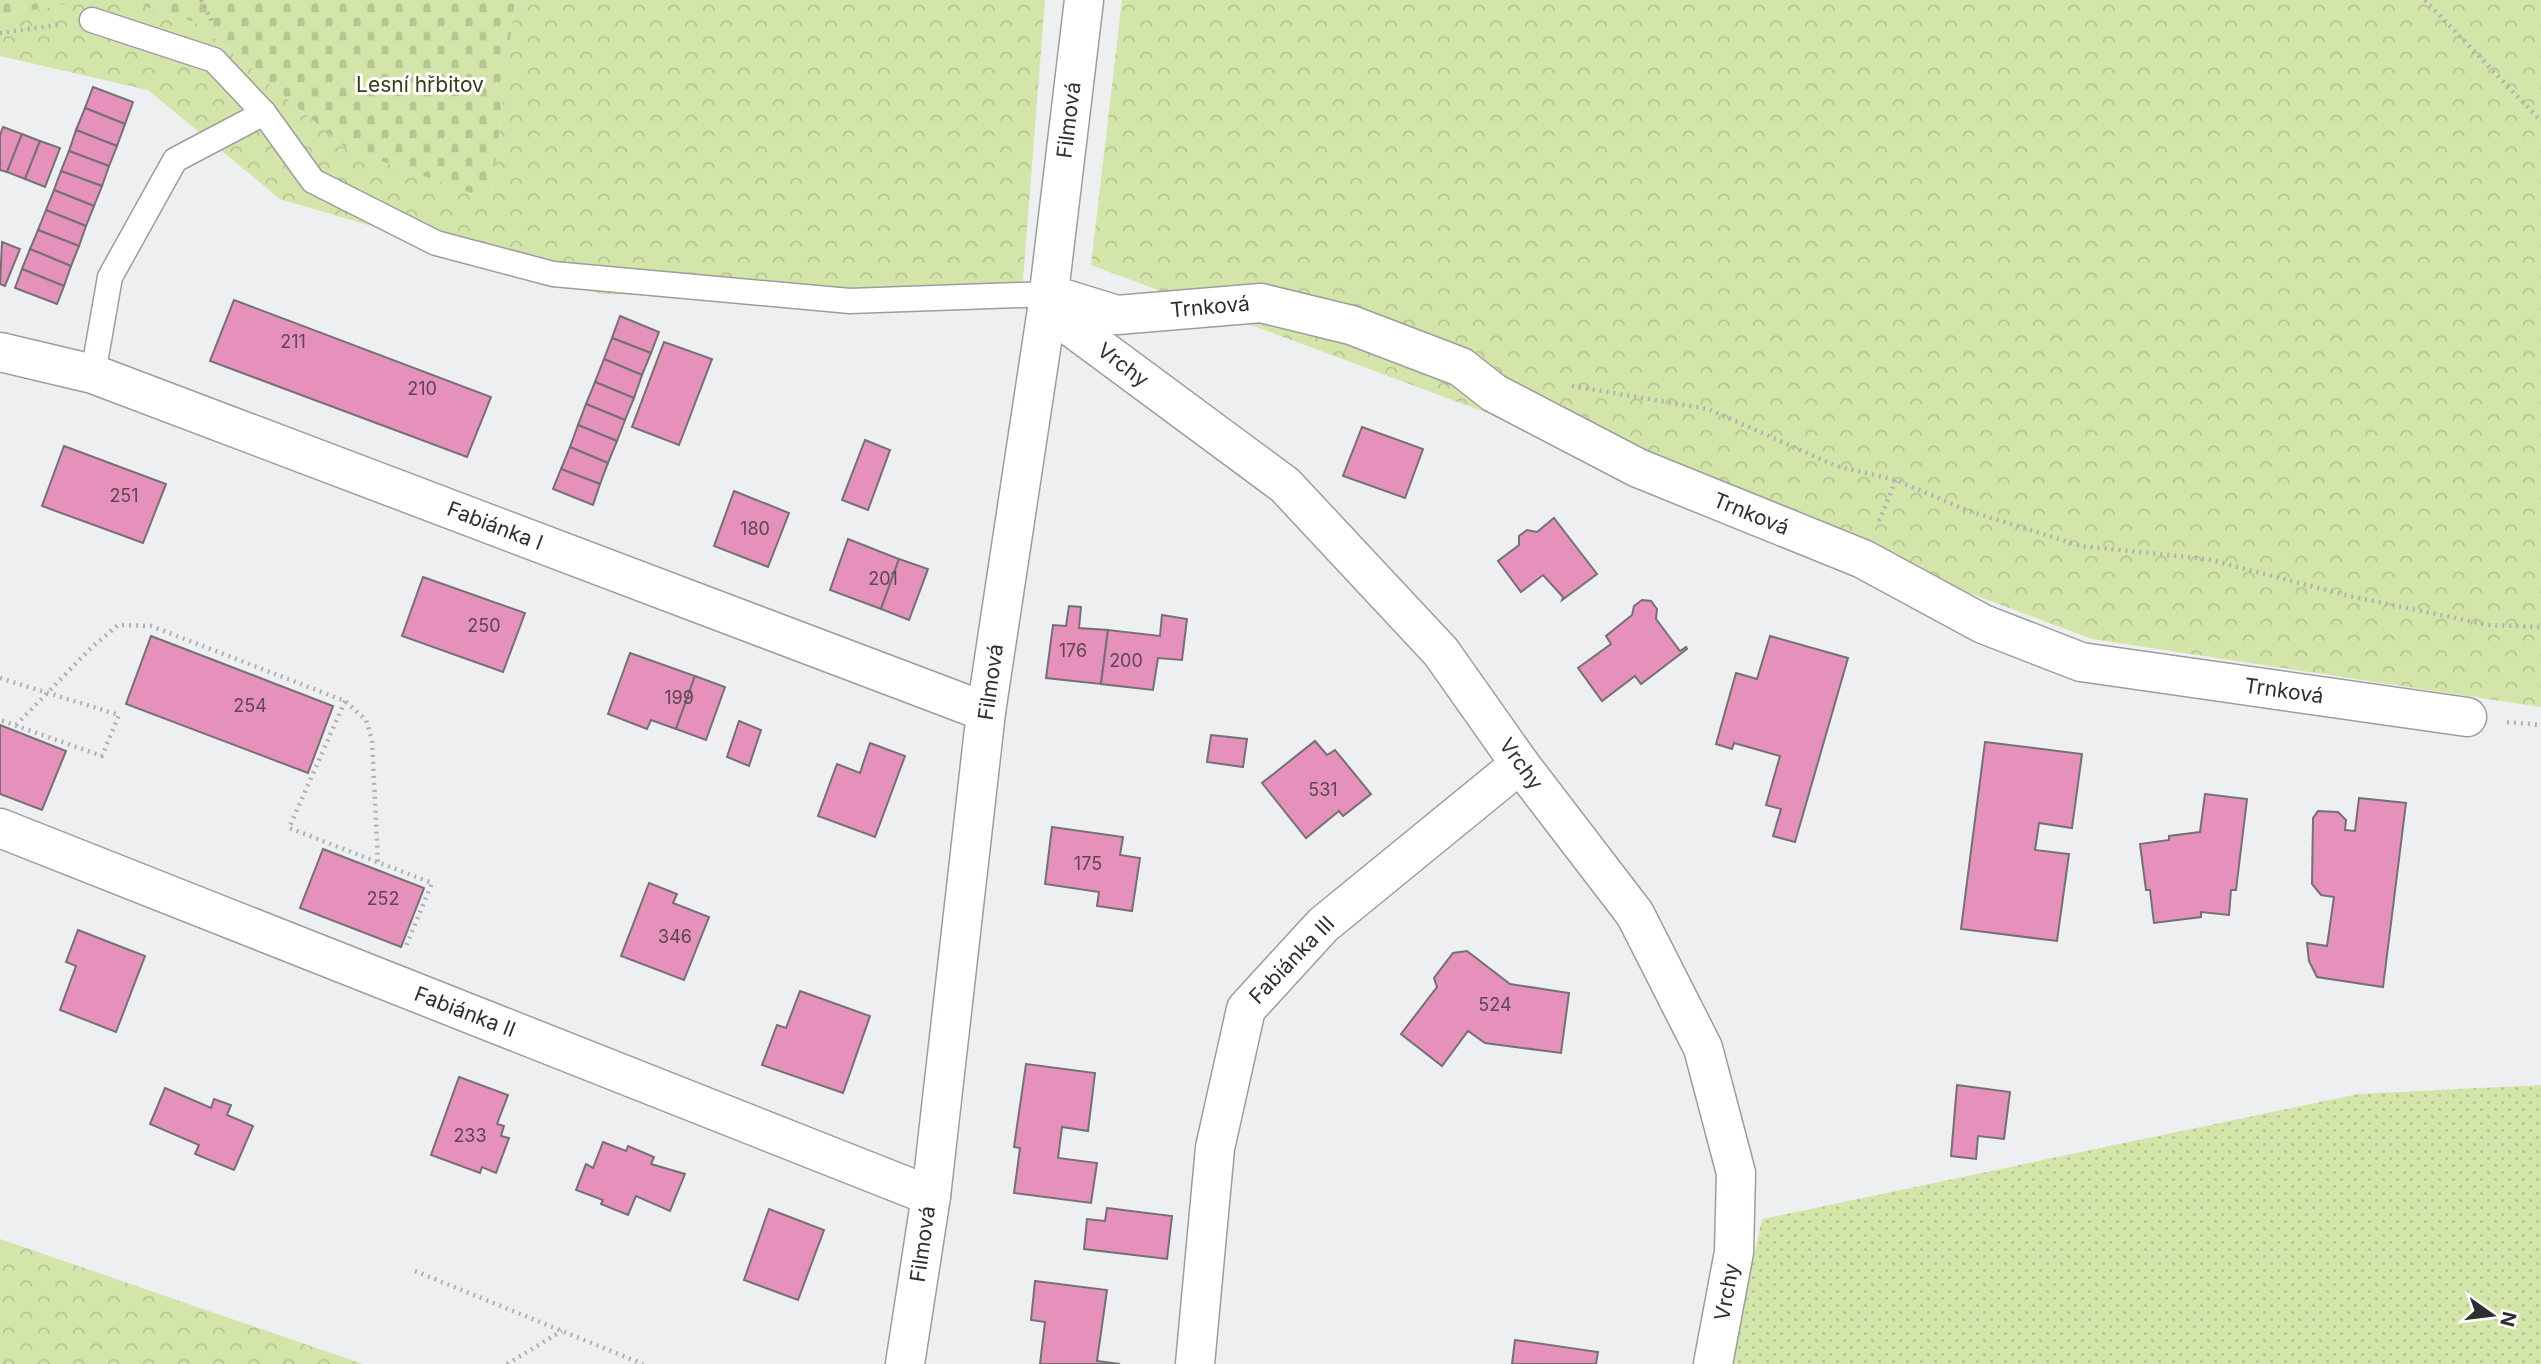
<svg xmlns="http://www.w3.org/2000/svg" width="2541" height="1364" font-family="Inter,sans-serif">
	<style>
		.grass { fill: url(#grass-dots) }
		.forest { fill: url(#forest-crowns) }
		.cemetery { fill: url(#cemetery-stones) }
		.building { fill: #e690bc; stroke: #737172; stroke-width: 2 }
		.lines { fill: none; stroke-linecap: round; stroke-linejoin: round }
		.lane-casing { stroke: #9c9d9f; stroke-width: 27 }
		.street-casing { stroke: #9c9d9f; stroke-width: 41 }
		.path { stroke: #b1b1b2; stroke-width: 4.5; stroke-dasharray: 2 5; stroke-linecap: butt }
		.lane { stroke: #fff; stroke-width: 24 }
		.street { stroke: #fff; stroke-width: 38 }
		.labels { text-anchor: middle; stroke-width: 6; stroke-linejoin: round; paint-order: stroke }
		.number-label { font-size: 18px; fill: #5d4753 }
		.park-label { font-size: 21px; fill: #353e19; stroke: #fff }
		.street-label { font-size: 21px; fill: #2f2f30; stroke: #fff }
	</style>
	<defs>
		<pattern id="grass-dots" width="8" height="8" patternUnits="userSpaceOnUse" patternTransform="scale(1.75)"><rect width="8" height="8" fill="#d4e5a9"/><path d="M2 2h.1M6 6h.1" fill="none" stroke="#b6c592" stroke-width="1.8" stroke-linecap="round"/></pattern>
		<pattern id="forest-crowns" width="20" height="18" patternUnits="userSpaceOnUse" patternTransform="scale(1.75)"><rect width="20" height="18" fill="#d4e5a9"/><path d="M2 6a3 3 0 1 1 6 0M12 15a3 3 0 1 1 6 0" fill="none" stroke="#b6c592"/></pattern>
		<pattern id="cemetery-stones" width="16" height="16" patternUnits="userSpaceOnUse" patternTransform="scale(1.75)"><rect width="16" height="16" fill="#d4e5a9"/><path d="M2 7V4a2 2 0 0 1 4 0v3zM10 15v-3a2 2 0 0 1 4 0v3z" fill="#b6c592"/></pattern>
	</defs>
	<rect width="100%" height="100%" fill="#eeeff0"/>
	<path class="grass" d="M2541,1085V1364H1730L1762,1219L2358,1094Z"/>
	<g class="forest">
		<path d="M91,0H124L197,23L347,149L491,200L515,0H1045L1021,305L602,294L280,199L148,90L0,56V16Z"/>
		<path d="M1122,0H2541V707L2092,639L1091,265Z"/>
		<path d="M0,1239L363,1364H0Z"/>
	</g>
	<g class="cemetery">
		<path d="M0,0H91L0,16Z"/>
		<path d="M124,0H515L491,200L347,149L197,23Z"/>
	</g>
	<g class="building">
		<path d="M93,87L133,102L125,124L85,108Z"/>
		<path d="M85,108L125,124L117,146L76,130Z"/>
		<path d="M3,127L22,134L7,172L0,170V135Z"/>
		<path d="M76,130L117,146L109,166L69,151Z"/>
		<path d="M22,134L40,141L25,179L7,172Z"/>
		<path d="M40,141L60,148L45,187L25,179Z"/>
		<path d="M69,151L109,166L102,186L61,171Z"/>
		<path d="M61,171L102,186L94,206L54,190Z"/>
		<path d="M54,190L94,206L86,226L46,210Z"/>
		<path d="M46,210L86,226L79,246L38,230Z"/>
		<path d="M38,230L79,246L71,266L30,249Z"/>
		<path d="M2,242L20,249L5,286L0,284Z"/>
		<path d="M30,249L71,266L64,286L22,269Z"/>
		<path d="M22,269L64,286L57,304L15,288Z"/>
		<path d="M234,300L491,397L467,457L210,361Z"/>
		<path d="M620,316L659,332L651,353L612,338Z"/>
		<path d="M612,338L651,353L642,375L604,359Z"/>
		<path d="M664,342L712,359L679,445L632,427Z"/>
		<path d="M604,359L642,375L634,398L595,382Z"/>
		<path d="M595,382L634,398L625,420L586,404Z"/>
		<path d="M586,404L625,420L617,441L578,425Z"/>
		<path d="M578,425L617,441L608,463L570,447Z"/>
		<path d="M1362,427L1423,449L1405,498L1343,476Z"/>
		<path d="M865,440L890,450L868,510L842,500Z"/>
		<path d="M64,446L166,484L143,543L42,506Z"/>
		<path d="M570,447L608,463L600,484L561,469Z"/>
		<path d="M561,469L600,484L593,505L553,489Z"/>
		<path d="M734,491L789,513L768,567L714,546Z"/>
		<path d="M1554,518L1597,574L1562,600L1563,597L1543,575L1521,592L1498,561L1519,545V536L1527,530L1537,532Z"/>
		<path d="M848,539L899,559L881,609L830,590Z"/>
		<path d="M899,559L928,569L909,620L881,609Z"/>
		<path d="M423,577L525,613L503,672L402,636Z"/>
		<path d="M1642,600L1651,601L1657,609L1656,619L1680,651L1686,647L1687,649L1641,684L1635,676L1602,701L1578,668L1611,644L1606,636L1632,615L1634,606Z"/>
		<path d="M1069,606L1081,607L1079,628L1108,630L1101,684L1046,678L1053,625L1066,626Z"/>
		<path d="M1162,615L1187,619L1182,660L1158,658L1153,690L1101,684L1108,630L1160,636Z"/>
		<path d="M151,636L333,706L308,773L126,704Z"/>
		<path d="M1770,636L1848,658L1795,842L1773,836L1781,809L1766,805L1780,756L1734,743L1732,749L1716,744L1736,673L1757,679Z"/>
		<path d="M630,653L695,676L676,729L651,720L647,729L608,714Z"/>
		<path d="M695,676L725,687L706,740L676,729Z"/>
		<path d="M739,721L761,730L749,766L727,757Z"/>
		<path d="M0,725L66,751L42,810L0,794Z"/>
		<path d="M1211,735L1247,739L1243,767L1207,762Z"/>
		<path d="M1315,741L1327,755L1335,750L1371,794L1343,816L1339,811L1306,838L1262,783Z"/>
		<path d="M1985,742L2082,754L2072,828L2039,823L2035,850L2069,854L2057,941L1961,929Z"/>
		<path d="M870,743L905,756L875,837L818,816L837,764L860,773Z"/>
		<path d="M2205,794L2247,799L2236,890H2231L2229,915L2201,912V917L2154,923L2150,890H2146L2140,844L2169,840V836L2200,832Z"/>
		<path d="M2359,798L2406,803L2383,987L2317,977L2309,961L2307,943L2327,946L2334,897L2321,895L2312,884L2313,818L2318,811L2338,812L2346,820L2345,830L2355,831Z"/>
		<path d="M1052,827L1123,837L1120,855L1140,858L1132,911L1097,906L1099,892L1045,884Z"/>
		<path d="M323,849L424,888L401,947L300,908Z"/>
		<path d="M649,883L677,894L673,903L709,917L684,980L621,956Z"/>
		<path d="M78,930L145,956L116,1032L60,1010L76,966L66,962Z"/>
		<path d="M1467,951L1510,984L1569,993L1561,1053L1485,1043L1468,1031L1442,1066L1401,1034L1437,987L1434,978L1453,953Z"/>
		<path d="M800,991L870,1016L843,1093L762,1065L777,1025L786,1028Z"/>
		<path d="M1026,1064L1095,1073L1088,1131L1062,1127L1058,1158L1097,1163L1091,1203L1014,1193L1020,1148L1014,1147Z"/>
		<path d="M459,1077L508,1095L497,1124L504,1126L501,1136L509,1138L496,1173L482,1167L480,1173L431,1155Z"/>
		<path d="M1957,1085L2010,1092L2004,1139L1978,1136L1976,1159L1951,1156Z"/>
		<path d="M165,1088L211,1108L214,1099L231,1105L227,1115L253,1126L234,1170L195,1154L199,1145L150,1124Z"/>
		<path d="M603,1142L626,1151L628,1146L654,1157L651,1164L685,1174L670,1211L636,1196L628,1215L601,1204L603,1200L576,1190L586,1164L593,1168Z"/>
		<path d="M1107,1208L1172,1216L1167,1259L1084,1249L1087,1219L1105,1221Z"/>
		<path d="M769,1209L824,1230L798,1300L744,1280Z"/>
		<path d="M1035,1281L1107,1290L1097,1361L1120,1364H1040L1045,1322L1031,1320Z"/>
		<path d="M1515,1340L1598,1352L1596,1364H1512Z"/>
	</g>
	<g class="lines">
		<defs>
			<g id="lane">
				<path d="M92,20L214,60L264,113L313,181L436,243L553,274L850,301L1049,294"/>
				<path d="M93,374L110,277L175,160L264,113"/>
			</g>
			<g id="street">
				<path d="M1049,294L1117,315L1261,303L1351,325L1461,367L1494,393L1638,468L1863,559L1983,624L2081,662L2467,717"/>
				<path d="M1047,309L1285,485L1441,652L1520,764L1635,914L1703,1048L1736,1173L1734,1252L1713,1364"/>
				<path d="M0,352L93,374L986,712"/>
				<path d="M0,828L931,1196"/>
				<path d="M905,1364L931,1196L986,712L1047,309L1084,0"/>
				<path d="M1195,1364L1215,1148L1246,1009L1323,925L1520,764"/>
			</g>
		</defs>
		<use href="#lane" class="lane-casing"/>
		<use href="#street" class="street-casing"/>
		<g class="path">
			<path d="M201,0L213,23"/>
			<path d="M2425,0L2541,121"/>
			<path d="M0,33L58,25"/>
			<path d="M1572,386L1708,409L1836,466L1896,480L1966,510L2081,546L2207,559L2349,596L2489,625L2541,627"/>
			<path d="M1879,521L1896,480"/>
			<path d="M0,678L119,715L102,756L0,720"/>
			<path d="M345,701L289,828L432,883L406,946"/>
			<path d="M2507,722L2541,725"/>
			<path d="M16,725L92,647L118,625L151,626L345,701L366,720L372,740L378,863"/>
			<path d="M415,1271L643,1364"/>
			<path d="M507,1364L562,1331"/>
		</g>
		<use href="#lane" class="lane"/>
		<use href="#street" class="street"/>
	</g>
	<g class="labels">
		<g class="number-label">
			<text x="293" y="348">211</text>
			<text x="422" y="395">210</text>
			<text x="124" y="502">251</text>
			<text x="755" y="535">180</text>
			<text x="883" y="585">201</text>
			<text x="484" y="632">250</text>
			<text x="1073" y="657">176</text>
			<text x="1126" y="667">200</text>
			<text x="679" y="704">199</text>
			<text x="250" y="712">254</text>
			<text x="1323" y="796">531</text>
			<text x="1088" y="870">175</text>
			<text x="383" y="905">252</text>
			<text x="675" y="943">346</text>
			<text x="1495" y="1011">524</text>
			<text x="470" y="1142">233</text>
		</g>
		<g class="park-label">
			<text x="420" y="92">Lesní hřbitov</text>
		</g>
		<g class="street-label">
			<text transform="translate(1069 120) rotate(-83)" y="7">Filmová</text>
			<text transform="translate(1210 307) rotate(-5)" y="7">Trnková</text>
			<text transform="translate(1123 365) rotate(37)" y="7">Vrchy</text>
			<text transform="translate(1751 514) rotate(22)" y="7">Trnková</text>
			<text transform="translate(495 526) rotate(21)" y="7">Fabiánka I</text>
			<text transform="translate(991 682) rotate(-82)" y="7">Filmová</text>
			<text transform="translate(2284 691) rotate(8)" y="7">Trnková</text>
			<text transform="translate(1521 764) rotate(54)" y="7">Vrchy</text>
			<text transform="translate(1292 960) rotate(-46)" y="7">Fabiánka III</text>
			<text transform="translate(465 1012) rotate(21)" y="7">Fabiánka II</text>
			<text transform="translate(923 1244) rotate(-82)" y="7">Filmová</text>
			<text transform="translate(1727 1292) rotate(-80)" y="7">Vrchy</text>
		</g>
	</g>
	<g transform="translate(2492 1315) rotate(104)" stroke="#ffffff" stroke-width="5" paint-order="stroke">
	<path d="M0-5L12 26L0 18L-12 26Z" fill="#2f2f30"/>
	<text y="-10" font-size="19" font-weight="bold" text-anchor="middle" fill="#2f2f30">N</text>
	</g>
</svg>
